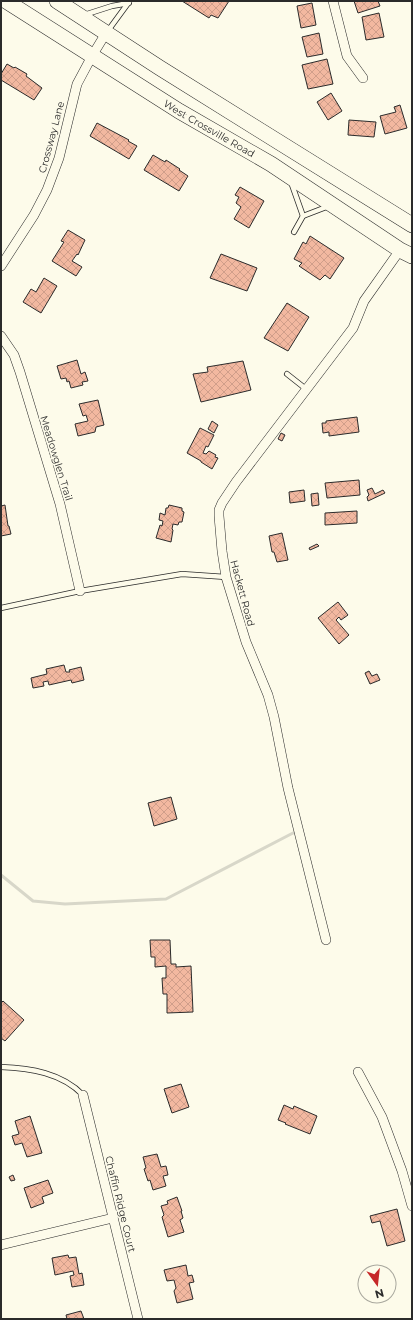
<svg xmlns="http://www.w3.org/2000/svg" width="413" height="1320" font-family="Montserrat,sans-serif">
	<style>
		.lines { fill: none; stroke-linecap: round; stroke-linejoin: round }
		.stream { stroke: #d8d7c9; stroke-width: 3 }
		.building { fill: url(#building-cross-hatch); stroke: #2b2b2b }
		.service-casing { stroke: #2b2b2b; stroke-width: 6 }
		.minor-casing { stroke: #2b2b2b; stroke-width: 10 }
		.primary-casing { stroke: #2b2b2b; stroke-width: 16 }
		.service { stroke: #fdfbea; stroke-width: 4.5 }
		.minor { stroke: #fdfbea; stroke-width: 9 }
		.primary { stroke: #fdfbea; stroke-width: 15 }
		.labels { text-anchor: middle; stroke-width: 3; stroke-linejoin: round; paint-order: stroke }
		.street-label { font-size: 10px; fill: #2b2b2b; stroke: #fdfbea }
	</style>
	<defs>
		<pattern id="building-cross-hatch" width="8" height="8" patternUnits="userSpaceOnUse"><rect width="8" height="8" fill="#f2b8a0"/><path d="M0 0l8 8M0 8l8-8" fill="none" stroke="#d09e8a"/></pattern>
	</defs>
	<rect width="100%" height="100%" fill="#fdfbea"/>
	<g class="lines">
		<path class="stream" d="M1,875L33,901L65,904L166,899L293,833"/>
	</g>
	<g class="building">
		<path d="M182,1H229L218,18L211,15L209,18Z"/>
		<path d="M354,1H378L380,6L358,13Z"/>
		<path d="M312,3L316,25L301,28L297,6Z"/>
		<path d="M379,13L384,37L366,40L362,17Z"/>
		<path d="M319,33L323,54L307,57L302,37Z"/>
		<path d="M327,59L333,84L308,89L302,65Z"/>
		<path d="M7,64L14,68L15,67L27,74L26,76L42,88L34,100L1,80V74Z"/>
		<path d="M331,93L342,111L328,120L317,102Z"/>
		<path d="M400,105L407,128L385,134L380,116L396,112L394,107Z"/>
		<path d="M349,120L376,122L374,137L348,135Z"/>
		<path d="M97,123L129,140L128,141L137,146L129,159L90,136Z"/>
		<path d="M153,155L165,162L166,160L180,169L179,170L188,176L179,191L144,170Z"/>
		<path d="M240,187L264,201L249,228L234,219L241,207L236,203L239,197L235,195Z"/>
		<path d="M68,230L85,240L78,255L77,254L72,261L82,267L76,276L52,261L64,242L61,241Z"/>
		<path d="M310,236L344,258L330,279L325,275L320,280L299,266L302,263L294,259L303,242L306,244Z"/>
		<path d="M221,254L257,268L247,291L210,278Z"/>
		<path d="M44,278L57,286L41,313L23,302L31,289L36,292Z"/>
		<path d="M287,303L309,317L288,351L264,338Z"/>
		<path d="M77,360L81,374L85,372L88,381L82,382L83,385L71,388L69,381L67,382L66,378L61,379L57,366Z"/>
		<path d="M243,361L251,390L201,402L193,374L208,372L207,367Z"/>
		<path d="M98,400L104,425L96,427L95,432L78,436L75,424L88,421L86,415L83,416L79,404Z"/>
		<path d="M357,417L359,432L329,436V432L323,433L322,423H326V421Z"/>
		<path d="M212,421L218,425L214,433L208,429Z"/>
		<path d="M200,428L214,435L208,447L206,446L203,453L206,454L209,451L216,455L215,457L218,458L212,469L201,462V461L187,453Z"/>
		<path d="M281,433L285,435L282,441L278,439Z"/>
		<path d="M359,480L360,495L327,498L325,483Z"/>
		<path d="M372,488L375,494L383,490L385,493L368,501L367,497L369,495L367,490Z"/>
		<path d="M304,490L305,501L290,503L289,492Z"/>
		<path d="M318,493L319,505L312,506L311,494Z"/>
		<path d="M5,505L8,526H9L11,534L1,536V506Z"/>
		<path d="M169,505L182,508V511L184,512L182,522H179L178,525L173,524L172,529L173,530L171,542L156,538L160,525L162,526L163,521L159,520L160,513L165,515L166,508H168Z"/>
		<path d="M357,511V523L325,525V513Z"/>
		<path d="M282,533L288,560L277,562L274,552H272L269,536Z"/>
		<path d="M317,544L319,546L310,550L309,548Z"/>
		<path d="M338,602L348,615L341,620L339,617L336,620L349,635L339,644L318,618Z"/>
		<path d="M64,665L66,672H70L69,670L81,667L84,680L72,683L71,680L49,685L48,681L43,682L44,686L33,688L31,678L47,674L46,669Z"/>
		<path d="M369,671L372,676L377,674L380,680L370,684L365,673Z"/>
		<path d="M171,797L177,819L154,826L148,803Z"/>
		<path d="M150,940H170L171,964H176V967L191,966L193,1012L167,1013V994H163L162,978H166V966L155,967V957H151Z"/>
		<path d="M3,1001L24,1020L5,1041L1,1038V1003Z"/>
		<path d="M181,1084L189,1107L172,1113L164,1089Z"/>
		<path d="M284,1105L293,1109L294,1106L317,1116L310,1134L285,1124L286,1123L278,1120Z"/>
		<path d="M30,1116L42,1153L27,1157L22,1143L15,1145L12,1136L19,1134L15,1121Z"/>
		<path d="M157,1154L161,1167L166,1166L168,1175L163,1176L166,1186L153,1190L150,1180L148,1181L144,1169L146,1168L143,1157Z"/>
		<path d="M13,1175L15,1180L11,1181L9,1177Z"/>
		<path d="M48,1180L53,1193L42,1197L44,1203L31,1208L24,1188Z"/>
		<path d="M177,1197L182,1211H181L183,1218L180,1220L184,1232L168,1237L162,1217L164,1215L161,1206L168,1204L167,1201Z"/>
		<path d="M397,1209L405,1241L387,1246L380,1221L372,1223L370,1216Z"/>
		<path d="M68,1255L69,1258L76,1257L79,1274L82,1273L84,1285L72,1287L70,1276L74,1275L73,1271L55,1275L52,1258Z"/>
		<path d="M186,1265L188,1276L192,1275L194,1282L189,1283L193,1299L177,1303L174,1291L176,1288L174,1280L167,1281L164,1270Z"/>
		<path d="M81,1311L84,1319H67L66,1315Z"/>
	</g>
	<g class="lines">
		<defs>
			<g id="service">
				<path d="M84,15L112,6L129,3"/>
				<path d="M107,32L129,2"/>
				<path d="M291,182L303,216"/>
				<path d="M294,232L303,216L329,206"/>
				<path d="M287,374L306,389"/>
				<path d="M1,608L80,591L182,574L226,577"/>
				<path d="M1,1067C30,1068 62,1073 83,1095"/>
			</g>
			<g id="minor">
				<path d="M333,1L347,56L363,78"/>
				<path d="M1,266L34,215L47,190L59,158L77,84L92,56L106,33"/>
				<path d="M1,336L14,355L20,372L60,504L80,591"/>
				<path d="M326,940L288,788L274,717L268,695L246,642L226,577L222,551L219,516V510L222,503L236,482L353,328L364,301L400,250"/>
				<path d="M358,1072L382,1117L402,1171L412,1206"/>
				<path d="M83,1095L138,1319"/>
				<path d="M1,1245L113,1218"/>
			</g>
			<g id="primary">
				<path id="s1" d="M6,1L179,111L271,164L400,250L412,256"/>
				<path d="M57,1L160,68L412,225"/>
			</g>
		</defs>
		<use href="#service" class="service-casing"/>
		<use href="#minor" class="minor-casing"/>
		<use href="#primary" class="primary-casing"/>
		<use href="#service" class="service"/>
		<use href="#minor" class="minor"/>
		<use href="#primary" class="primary"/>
	</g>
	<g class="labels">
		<g class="street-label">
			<text dy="4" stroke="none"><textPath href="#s1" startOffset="240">West Crossville Road</textPath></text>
			<text transform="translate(51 137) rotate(-75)" y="4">Crossway Lane</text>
			<text transform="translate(57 458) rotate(73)" y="4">Meadowglen Trail</text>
			<text transform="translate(243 593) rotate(75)" y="4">Hackett Road</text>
			<text transform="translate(121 1204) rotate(76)" y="4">Chaffin Ridge Court</text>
		</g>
	</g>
	<rect width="413" height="1320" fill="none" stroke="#2b2b2b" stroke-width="4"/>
	<g transform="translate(377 1284) rotate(165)"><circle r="19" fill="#fdfbea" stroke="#a9a89e"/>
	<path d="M0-3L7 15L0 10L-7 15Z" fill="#c62828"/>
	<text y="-6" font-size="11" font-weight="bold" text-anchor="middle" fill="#2b2b2b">N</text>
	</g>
</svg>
